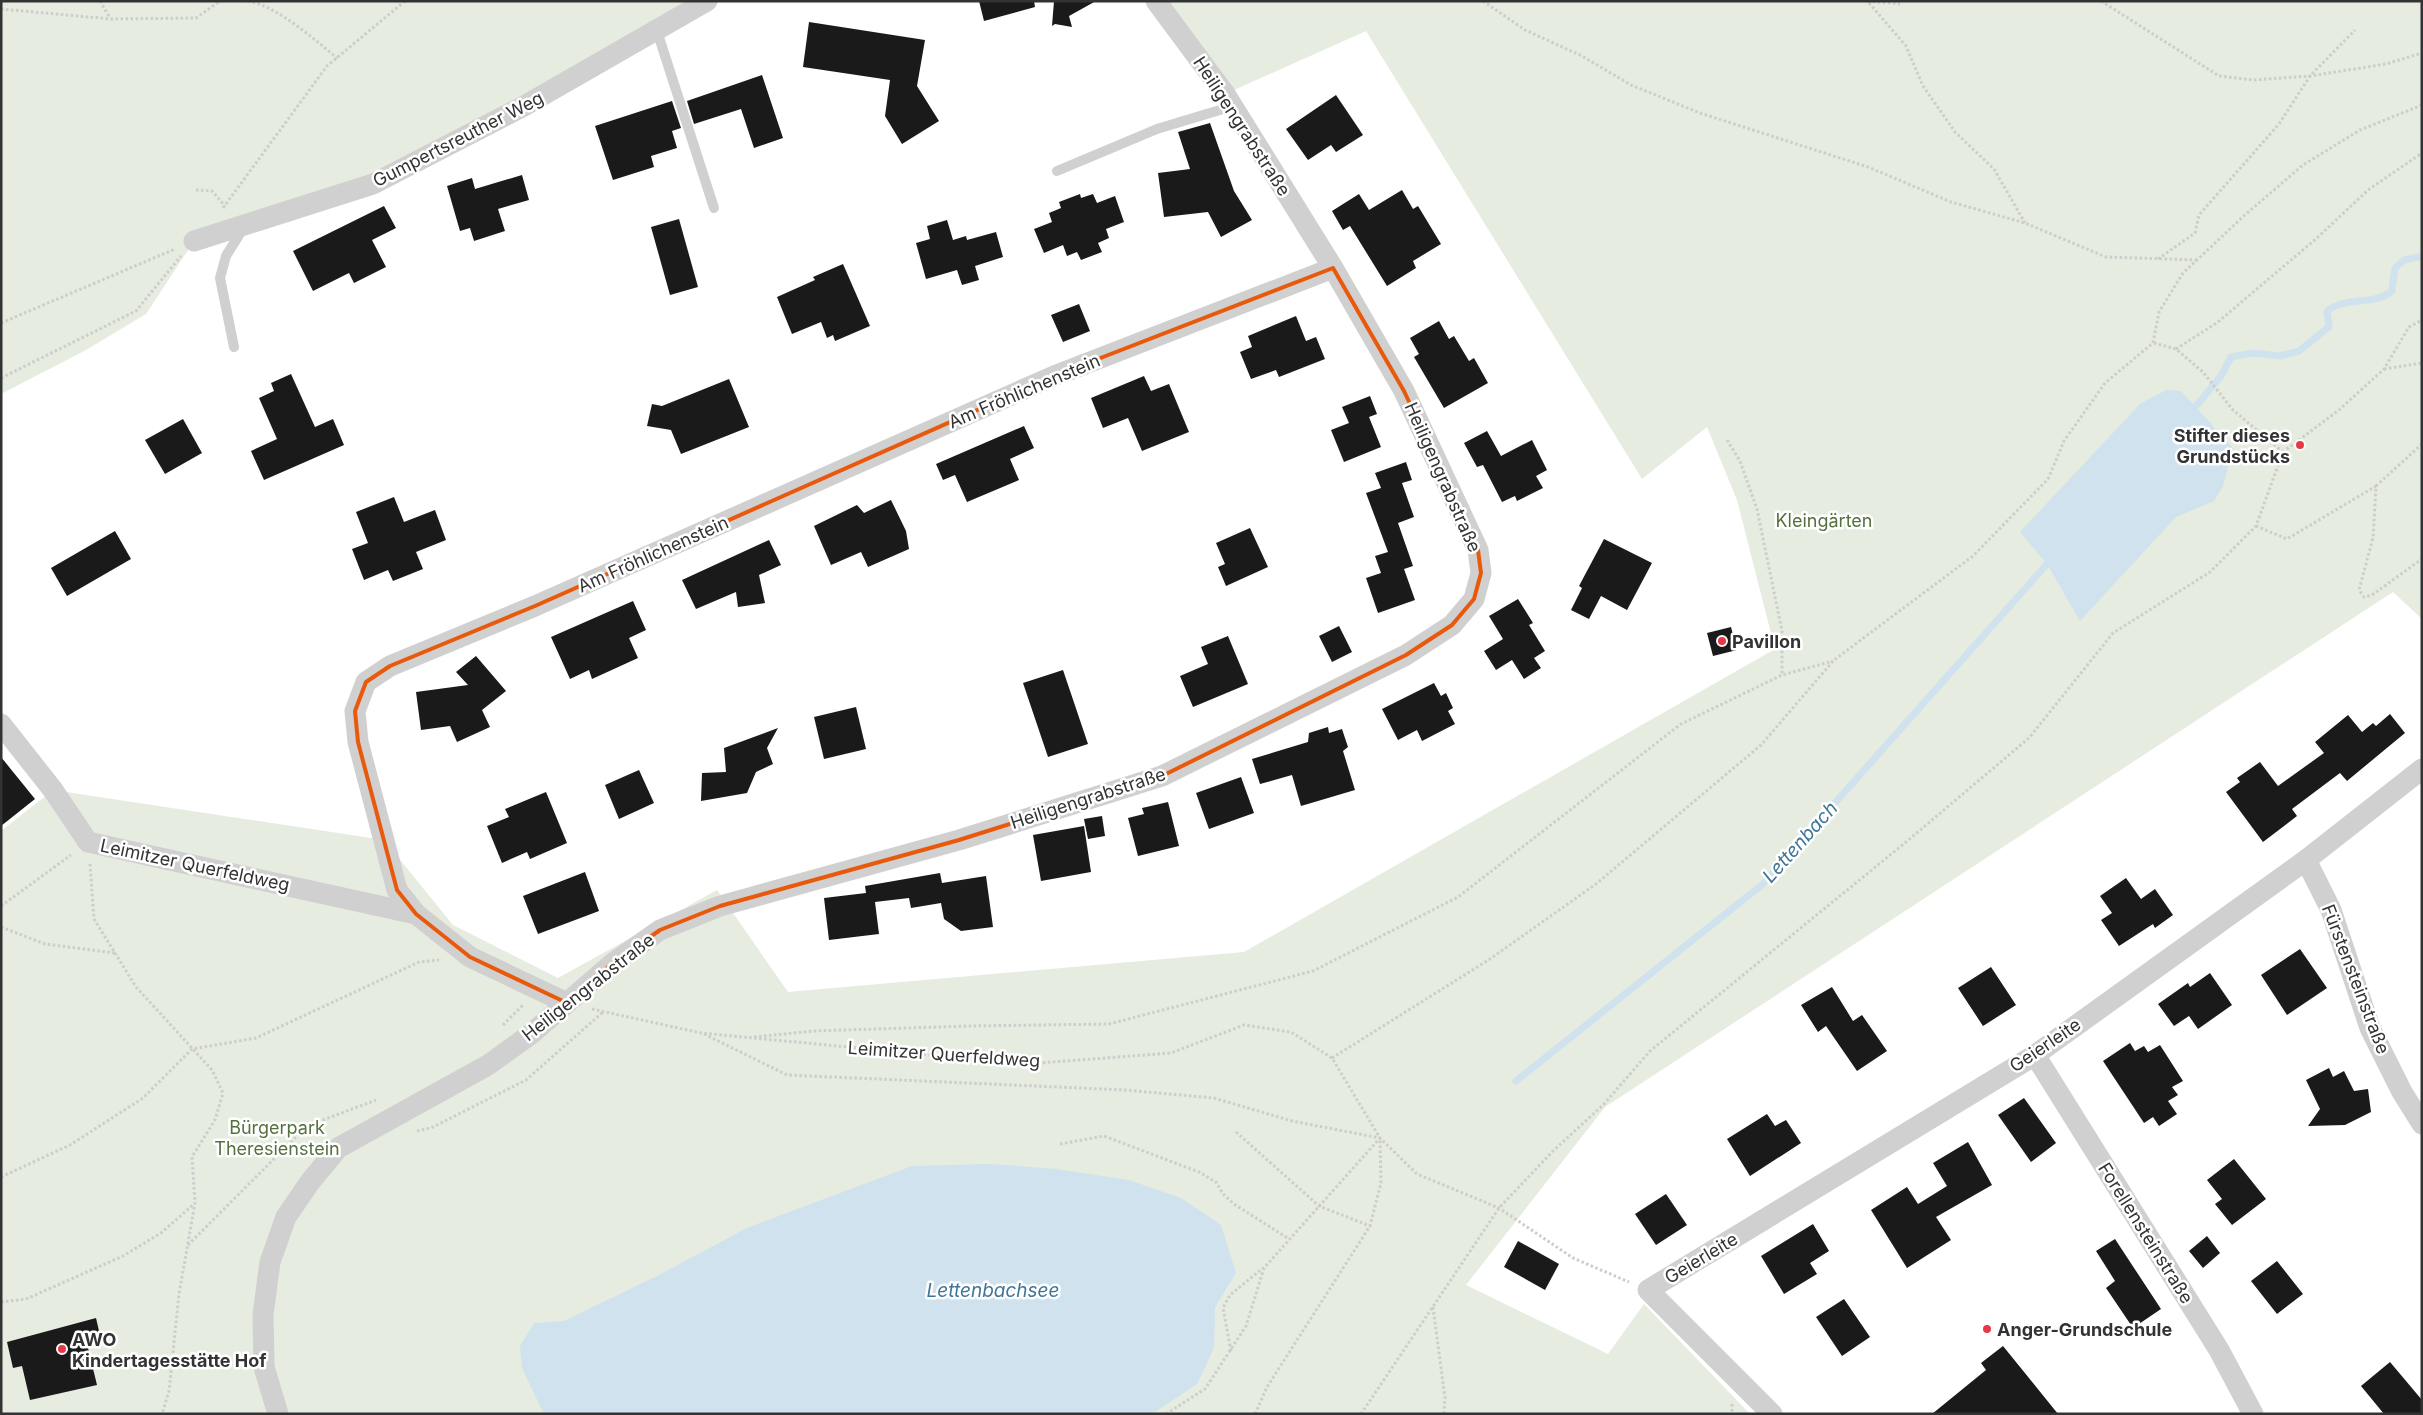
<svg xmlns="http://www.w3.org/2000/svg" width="2423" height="1415" font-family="Inter,sans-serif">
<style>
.green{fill:#e6ecdf}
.water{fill:#cfe2ee}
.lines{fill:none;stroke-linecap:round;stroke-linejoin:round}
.stream{stroke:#cfe2ee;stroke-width:7}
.building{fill:#1a1a1a}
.path{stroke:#cdcdcd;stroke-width:3;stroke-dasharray:2.5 2.5;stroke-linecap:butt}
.service{stroke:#d0d0d0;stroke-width:10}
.minor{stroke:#d0d0d0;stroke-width:21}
.marked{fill:none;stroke:#e8590c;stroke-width:4;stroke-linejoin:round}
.poi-dot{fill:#e63946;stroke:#fff;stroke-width:2}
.labels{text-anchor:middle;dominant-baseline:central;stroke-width:5;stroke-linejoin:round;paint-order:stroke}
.street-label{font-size:18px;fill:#333;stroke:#fff}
.poi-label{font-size:18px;font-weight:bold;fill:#333;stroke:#fff;text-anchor:start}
.park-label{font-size:18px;fill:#56703f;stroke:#fff}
.water-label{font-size:19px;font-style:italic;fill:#3f7597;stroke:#fff}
</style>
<rect width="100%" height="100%" fill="#fff"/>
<g class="green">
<path d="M1,1h706l-334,183 -179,57 -48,73 -60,36 -85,44z"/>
<path d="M1156,1h1266v618l-29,-27 -788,515 -139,178 142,69 36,-50 106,110h-1749v-583l52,-41 331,50 69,85 105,53 159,-88 71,102 456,-40 531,-303 -38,-149 -30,-73 -65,52 -276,-448 -141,63z"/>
</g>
<g class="water">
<path d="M2166,390l15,1 52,57 -10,38 -9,15 -38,16 -96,104 -33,-57 -27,-32 120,-128z"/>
<path d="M990,1164l66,5 73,11 52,18 40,27 15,48 -21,34 -1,41 -17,36 -45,30h-608l-22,-46 -2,-22 14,-23 30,-2 93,-45 90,-48 165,-62z"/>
</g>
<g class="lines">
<g class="stream">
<path d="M2196,406l25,-30 10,-19 22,-4 27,3 19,-5 30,-24 -2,-16c19,-15 47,-5 65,-20l3,-23 9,-8 18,-4"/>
<path d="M1516,1081l247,-197 284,-320"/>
</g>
</g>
<g class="building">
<path d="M979,1h55l1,6 -51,14z"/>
<path d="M1054,1h42l-27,15 3,11 -17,-3 -3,2z"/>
<path d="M809,22l116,18 -8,46 22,35 -37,23 -17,-28 5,-36 -87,-13z"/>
<path d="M762,75l21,63 -29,10 -13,-39 -47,15 -7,-23z"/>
<path d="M1336,95l27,40 -27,17 -5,-7 -23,15 -22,-31z"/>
<path d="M672,101l9,27 -9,3 5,17 -26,8 3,11 -41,13 -18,-54z"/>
<path d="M1210,123l24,68 18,29 -31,17 -13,-25 -44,5 -6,-44 32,-4 -12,-37z"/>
<path d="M522,175l7,25 -31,9 7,22 -31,10 -4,-13 -10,3 -13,-45 25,-8 3,11z"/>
<path d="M1402,190l11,19 5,-3 23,38 -28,17 3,7 -29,18 -37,-60 -7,4 -11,-19 27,-17 10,16z"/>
<path d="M1080,194l1,4 12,-4 4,9 18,-7 9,26 -18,7 3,9 -11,5 4,9 -21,8 -4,-8 -10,4 -4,-11 -19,8 -10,-24 18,-7 -3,-9 12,-5 -2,-6z"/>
<path d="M384,206l12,22 -24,12 14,27 -32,16 -5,-10 -36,18 -20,-40z"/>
<path d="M679,219l19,68 -28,8 -19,-68z"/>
<path d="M947,220l6,20 13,-4 1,4 29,-8 7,25 -28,9 4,14 -17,5 -5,-15 -31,9 -10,-36 14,-4 -3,-13z"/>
<path d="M843,264l27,62 -35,15 -2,-6 -6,3 -6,-16 -29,12 -15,-37 38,-17 -2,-3z"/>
<path d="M1079,304l11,27 -27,11 -12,-27z"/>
<path d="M1296,316l10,25 10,-4 9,22 -46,18 -3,-7 -25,9 -11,-27 12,-5 -4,-11z"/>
<path d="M1439,321l10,18 5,-3 15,25 5,-3 14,25 -44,25 -30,-51 5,-3 -9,-16z"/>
<path d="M291,374l24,53 18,-8 11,26 -80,35 -13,-29 26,-12 -18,-41 15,-7 -3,-8z"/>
<path d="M1144,376l7,15 18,-7 20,48 -47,19 -14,-33 -25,10 -12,-30z"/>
<path d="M729,379l20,48 -68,27 -10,-24 -24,-4 5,-22 10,2z"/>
<path d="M1370,396l7,18 -8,3 12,30 -37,15 -13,-32 18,-7 -7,-16z"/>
<path d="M183,419l19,34 -37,21 -20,-34z"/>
<path d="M1024,426l10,22 -24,11 9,21 -52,22 -12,-27 -12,5 -7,-16z"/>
<path d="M1487,431l14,25 31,-16 15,30 -11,6 7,12 -26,13 -2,-5 -13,6 -19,-37 -6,2 -13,-24z"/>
<path d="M1406,462l6,18 -10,3 12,34 -16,6 15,43 -9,3 11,31 -37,13 -12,-35 15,-5 -6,-17 13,-4 -22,-59 15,-5 -6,-15z"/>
<path d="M394,497l10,25 31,-12 11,30 -30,12 7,17 -30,12 -5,-11 -24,10 -12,-31 16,-6 -12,-31z"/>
<path d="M891,500l15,31 3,18 -41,18 -7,-15 -30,13 -17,-39 43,-21 7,8z"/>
<path d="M1250,528l18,39 -42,19 -8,-19 7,-3 -9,-21z"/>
<path d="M115,531l16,28 -64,37 -16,-28z"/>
<path d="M1604,539l48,24 -25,47 -26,-14 -12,23 -18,-9 11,-22 -3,-2z"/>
<path d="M769,540l12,25 -22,10 6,28 -27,4 -2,-15 -40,17 -14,-29z"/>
<path d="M1518,599l15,24 -4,2 16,26 -11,7 7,10 -17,11 -12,-19 -16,10 -12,-19 19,-12 -14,-23z"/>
<path d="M633,601l13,29 -17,8 9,20 -46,21 -3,-9 -19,9 -19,-42z"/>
<path d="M1339,626l13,26 -20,10 -13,-26z"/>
<path d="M1731,627l6,23 -24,6 -6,-23z"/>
<path d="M1228,636l20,48 -55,23 -13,-31 28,-12 -7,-17z"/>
<path d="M476,656l30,35 -24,19 8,17 -33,15 -7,-16 -29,4 -5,-38 52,-7 -12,-13z"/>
<path d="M1063,670l25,74 -40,13 -25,-74z"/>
<path d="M1434,683l7,13 5,-3 7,15 -5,3 7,13 -33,17 -5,-11 -19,10 -16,-31z"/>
<path d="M856,707l10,42 -42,10 -10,-42z"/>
<path d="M2390,714l15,19 -58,48 -7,-8 -48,36 5,7 -34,26 -37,-50 14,-10 -3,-4 23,-16 18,24 46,-33 -9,-11 33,-27 14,17 11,-9 3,3z"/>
<path d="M1328,727l1,6 13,-4 6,18 -5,4 12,39 -54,16 -9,-31 -32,9 -8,-25 56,-17 1,-9z"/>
<path d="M778,728l-11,20 6,16 -17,8 -9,21 -46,8 1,-28 24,-1 -2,-24z"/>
<path d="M1,757l34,42 -34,27z"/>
<path d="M639,770l15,33 -35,16 -14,-34z"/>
<path d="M1241,777l13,36 -45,16 -13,-36z"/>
<path d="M546,792l21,51 -37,16 -3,-7 -25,11 -15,-37 22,-9 -4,-8z"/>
<path d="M1168,802l11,44 -41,10 -10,-38 16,-4 -2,-6z"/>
<path d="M1102,816l3,20 -17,3 -4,-20z"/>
<path d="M1084,826l7,46 -50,9 -8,-46z"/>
<path d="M585,872l14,39 -61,23 -15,-38z"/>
<path d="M940,873l2,10 44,-7 7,51 -32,4 -17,-12 -3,-16 -30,5 -2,-10 -34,4 4,32 -50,6 -5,-42 42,-5 -1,-7z"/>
<path d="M2126,878l15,21 14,-10 18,26 -18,13 -2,-4 -34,22 -18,-26 11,-7 -12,-17z"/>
<path d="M2300,949l27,39 -40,27 -26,-40z"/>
<path d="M1991,967l25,38 -33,21 -25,-38z"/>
<path d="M2210,973l22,32 -34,24 -9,-13 -15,10 -16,-22 30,-21 2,4z"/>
<path d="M1832,987l21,34 9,-6 25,36 -30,20 -31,-45 -8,6 -17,-27z"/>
<path d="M2130,1043l5,8 9,-5 4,6 12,-7 23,36 -11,6 6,8 -10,6 9,13 -18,12 -6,-9 -9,6 -41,-62z"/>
<path d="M2329,1068l4,9 11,-6 10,20 14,-2 3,23 -26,13 -37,1 12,-17 -14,-29z"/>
<path d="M2024,1098l32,45 -25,19 -33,-47z"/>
<path d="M1767,1114l8,12 11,-6 15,23 -51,33 -23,-37z"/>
<path d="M1968,1142l24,43 -56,32 15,23 -44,28 -36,-58 36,-23 11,17 29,-18 -14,-23z"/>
<path d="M2234,1159l32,40 -34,26 -17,-21 7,-5 -15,-19z"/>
<path d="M1666,1194l21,31 -31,20 -21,-31z"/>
<path d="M1813,1224l16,27 -19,12 7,11 -33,20 -23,-38z"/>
<path d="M2207,1236l13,17 -17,15 -14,-17z"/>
<path d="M2115,1239l46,70 -28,19 -27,-40 9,-7 -19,-30z"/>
<path d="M1518,1241l41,23 -14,26 -41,-23z"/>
<path d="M2277,1261l26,33 -26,20 -26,-33z"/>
<path d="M1844,1299l26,38 -28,19 -26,-39z"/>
<path d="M96,1318l6,26 -14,4 9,37 -67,15 -8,-34 -9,2 -6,-26z"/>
<path d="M2003,1346l55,68h-126l54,-44 -5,-7z"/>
<path d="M2390,1362l32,38v14h-38l-23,-28z"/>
</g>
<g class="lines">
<g class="path">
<path d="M100,1l10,17"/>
<path d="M248,1c29,5 66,38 89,57"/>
<path d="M1483,1l42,29 57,26 49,29 69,28 168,54 83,35 74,21 81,34 91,3"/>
<path d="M1868,1l32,3"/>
<path d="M2101,1l118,75 34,4 57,-4 76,-12 36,-11"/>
<path d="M1,3l1,5"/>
<path d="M1869,3l37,43 17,40 32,46 39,37 31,54"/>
<path d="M1,9l110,10 85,-1 24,-17"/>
<path d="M196,190l16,1 13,15"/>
<path d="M223,208l104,-142 78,-65"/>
<path d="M2158,259l37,-26 4,-18 80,-91 31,-48 45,-46"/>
<path d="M1,323l174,-74"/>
<path d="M2154,343l22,6 27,23 30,38 50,42"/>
<path d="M2176,349l42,-27 99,-84 51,-48 54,-37"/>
<path d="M2384,369l38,-6"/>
<path d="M1,378l135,-67 45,-55"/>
<path d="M1727,440l13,21 17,48 25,122v44"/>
<path d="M2376,486l46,-42"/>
<path d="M2256,526l31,13 89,-53 -3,52 -14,52 5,7 8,-2 50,-36"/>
<path d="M90,864l4,55 42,68 76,83 11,23 -8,27 -23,37 3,46 -16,91 -10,97 -7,23"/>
<path d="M1,906l70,-51"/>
<path d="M1,927l44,17 70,9"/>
<path d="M592,1009l109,24 325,31 145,-11 73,-28 47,7 41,26 48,80 37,36 82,34 74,50 56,24"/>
<path d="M503,1025l20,-20"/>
<path d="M704,1034l83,41 338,15 89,8 78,23 88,17"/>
<path d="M754,1037l59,-6 156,-5 140,-2 204,-53 145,-74 223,-173 101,-49 51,-14"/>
<path d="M1332,1058l158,-99 106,-75 165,-139 73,-85 139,-104 75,-77 16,-38 41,-58 48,-40 6,-31 24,-39 63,-59 57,-49 57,-35 62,-25"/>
<path d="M417,1131l14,-3 95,-48 77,-68"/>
<path d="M1236,1132l83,74 51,20"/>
<path d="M1060,1144l44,-8 95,36 17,10 7,12 11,10 55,35"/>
<path d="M1,1177l69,-32 73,-47 49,-49 64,-11 163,-76 20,-2"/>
<path d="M188,1245l119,-119 69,-26"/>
<path d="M1,1302l25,-3 97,-43 38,-23 33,-29"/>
<path d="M1433,1307l12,91 -1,16"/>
<path d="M1231,1351l-8,-43 7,-13 33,-27"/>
<path d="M1732,1404v10"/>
<path d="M1166,1414l39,-25 41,-63 18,-58 116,-130"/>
<path d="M1255,1414l12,-27 103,-161 11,-43 -1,-45"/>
<path d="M1361,1414l138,-206 54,-57 51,-47 46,-53 256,-209 123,-104 84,-105 97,-61 46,-46 27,-74 56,-42 45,-41 25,-42 13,-7"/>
</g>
<g class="service">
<path d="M657,31l57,177"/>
<path d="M1057,171l100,-42 76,-23"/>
<path d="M234,347l-14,-69 6,-22 18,-29"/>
</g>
<g class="minor">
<path d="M194,241l179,-57 151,-78 183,-105"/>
<path d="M1,724l52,66 35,52 328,72"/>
<path d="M2306,860l25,50 39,118 32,64 20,32"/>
<path d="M567,1003l-97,-46 -54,-43 -19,-24 -39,-148 -3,-31 11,-29 24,-16 145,-60 519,-230 279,-108"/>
<path d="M2035,1055l184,295 34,64"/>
<path d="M278,1414l-14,-47 -1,-52 7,-53 16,-45 24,-35 28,-34 150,-83 43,-31 82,-71 47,-33 60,-24 239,-66 203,-64 244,-121 46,-30 22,-26 7,-26 -3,-23 -74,-159 -71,-123 -108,-174 -69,-93"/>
<path d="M1772,1414l-124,-124 387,-235 271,-195 116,-91"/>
</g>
</g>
<path class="marked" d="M1333,268l71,123 74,159 3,23 -7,26 -22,26 -46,30 -244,121 -203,64 -239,66 -60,24 -47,33 -46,40 -97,-46 -54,-43 -19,-24 -39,-148 -3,-31 11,-29 24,-16 145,-60 519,-230z"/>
<g class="poi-dot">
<circle cx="2300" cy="445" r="5"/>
<circle cx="1722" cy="641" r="5"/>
<circle cx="1987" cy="1329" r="5"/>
<circle cx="62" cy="1349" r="5"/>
</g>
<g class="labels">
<g class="street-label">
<text transform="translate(1242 126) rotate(57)">Heiligengrabstraße</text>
<text transform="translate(458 139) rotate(-27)">Gumpertsreuther Weg</text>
<text transform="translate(1024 391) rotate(-23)">Am Fröhlichenstein</text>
<text transform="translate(1443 477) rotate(66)">Heiligengrabstraße</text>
<text transform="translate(653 554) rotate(-24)">Am Fröhlichenstein</text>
<text transform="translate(1088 798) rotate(-18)">Heiligengrabstraße</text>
<text transform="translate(195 865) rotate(12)">Leimitzer Querfeldweg</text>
<text transform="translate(2356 979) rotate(69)">Fürstensteinstraße</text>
<text transform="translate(588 987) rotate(-38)">Heiligengrabstraße</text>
<text transform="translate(2045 1045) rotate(-34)">Geierleite</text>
<text transform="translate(944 1054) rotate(4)">Leimitzer Querfeldweg</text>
<text transform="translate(2146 1233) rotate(58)">Forellensteinstraße</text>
<text transform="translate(1701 1258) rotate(-31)">Geierleite</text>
</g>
<g class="poi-label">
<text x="2290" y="435" text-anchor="end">Stifter dieses<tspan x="2290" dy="21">Grundstücks</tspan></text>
<text x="1732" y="641">Pavillon</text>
<text x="1997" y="1329">Anger-Grundschule</text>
<text x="72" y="1339">AWO<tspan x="72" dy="21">Kindertagesstätte Hof</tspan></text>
</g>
<g class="park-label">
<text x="1824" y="520">Kleingärten</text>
<text x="277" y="1127">Bürgerpark<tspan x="277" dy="21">Theresienstein</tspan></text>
</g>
<g class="water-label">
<text transform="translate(1800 842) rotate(-48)">Lettenbach</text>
<text x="993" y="1290">Lettenbachsee</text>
</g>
</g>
<rect width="2423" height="1415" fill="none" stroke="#333333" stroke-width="5"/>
</svg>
